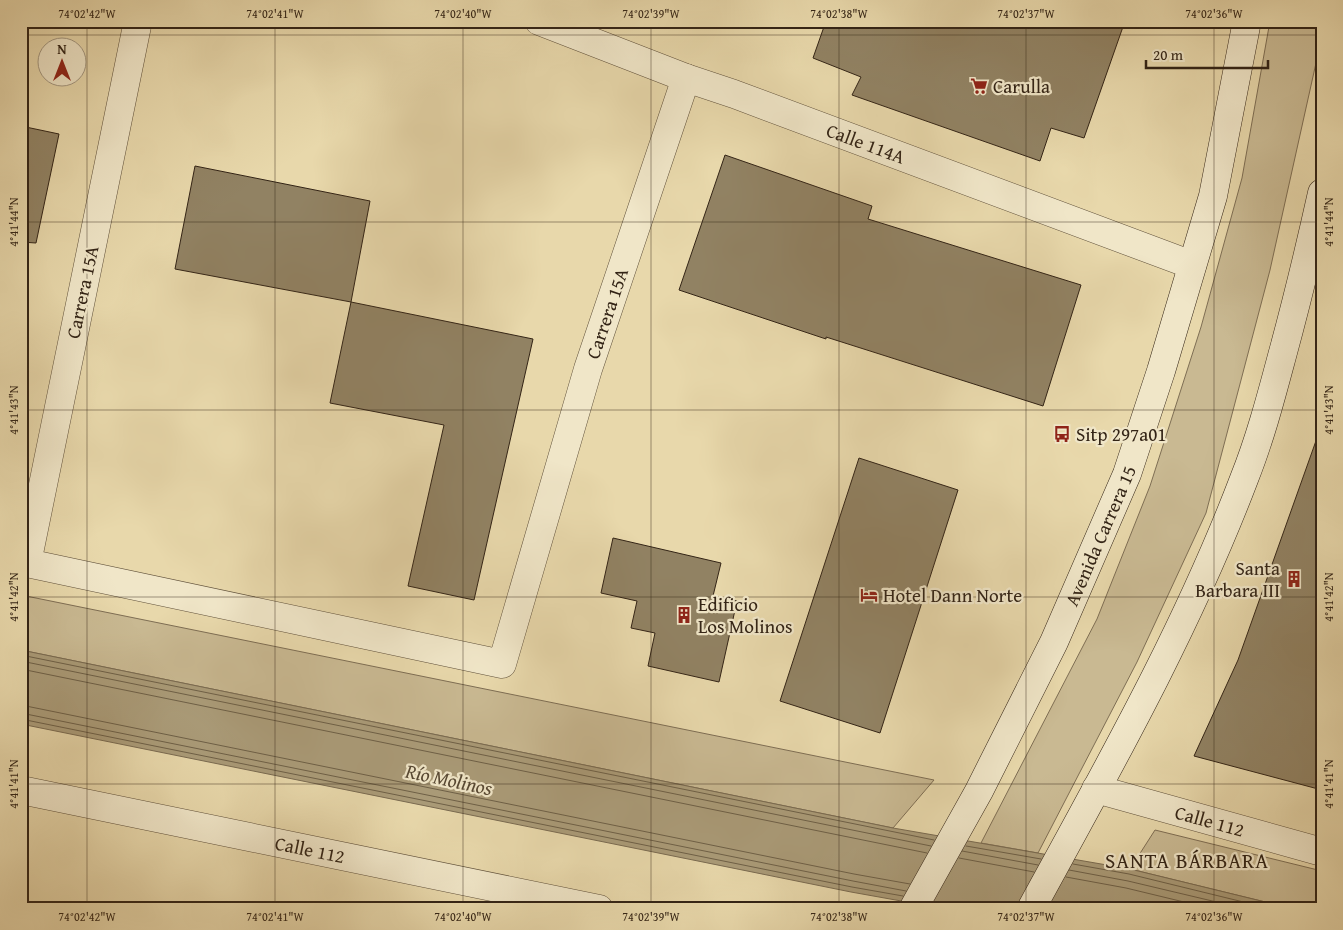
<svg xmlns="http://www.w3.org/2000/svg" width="1343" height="930" font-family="'Gentium Book Plus',serif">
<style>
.green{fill:#c9b992;stroke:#7e6e54}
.water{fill:#aa9b78;stroke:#7a6b51}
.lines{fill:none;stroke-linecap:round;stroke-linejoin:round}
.shore{stroke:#6e6047;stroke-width:1}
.building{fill:#918263;stroke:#332416}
.street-casing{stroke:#60513b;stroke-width:29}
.secondary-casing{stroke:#332416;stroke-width:29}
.street{stroke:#f0e6c8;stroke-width:28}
.secondary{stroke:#f0e6c8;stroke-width:28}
.ticks{fill:none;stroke:#332416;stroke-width:1;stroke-opacity:0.45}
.labels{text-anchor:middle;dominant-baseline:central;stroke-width:4.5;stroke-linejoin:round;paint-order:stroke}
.poi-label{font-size:19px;fill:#332416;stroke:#f0e6c8;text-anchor:start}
.street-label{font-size:19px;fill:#332416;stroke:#f0e6c8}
.water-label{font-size:20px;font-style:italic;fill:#574833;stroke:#f0e6c8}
.quarter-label{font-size:21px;letter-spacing:1px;fill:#332416;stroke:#f0e6c8}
.neatline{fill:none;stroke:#332416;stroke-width:2}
.ticks-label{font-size:12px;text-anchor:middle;fill:#332416}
</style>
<rect width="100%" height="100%" fill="#e8d8ab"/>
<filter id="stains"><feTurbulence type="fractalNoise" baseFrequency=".004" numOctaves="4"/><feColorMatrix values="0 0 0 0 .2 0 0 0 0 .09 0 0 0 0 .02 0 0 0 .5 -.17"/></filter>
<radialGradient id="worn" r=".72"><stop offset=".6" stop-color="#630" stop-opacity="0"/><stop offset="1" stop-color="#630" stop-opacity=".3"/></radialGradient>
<g class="green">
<path d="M1270,21h52v15l-52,234 -64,243 -69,149 -99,191 -57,-10 116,-224 53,-133 51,-159 41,-149z"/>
<path d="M21,595l913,185 -41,48 -872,-178z"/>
<path d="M1155,830l167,41v38h-28l-164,-40z"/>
</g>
<path class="water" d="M21,650l872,178 237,41 164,40h-348l-95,-17 -830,-168z"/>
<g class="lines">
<g class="shore">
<path d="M21,655l913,185"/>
<path d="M21,661l910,185"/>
<path d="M21,669l906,184"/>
<path d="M21,705l833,169 56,10"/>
<path d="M21,713l832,168 53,10"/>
<path d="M21,719l831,168 51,9"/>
<path d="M966,846l75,13"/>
<path d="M962,851l76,14"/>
<path d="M959,858l75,14"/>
<path d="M1073,864l56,10 143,35"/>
<path d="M1069,870l59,11 118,28"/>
<path d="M1066,877l60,11 87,21"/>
</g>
</g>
<g class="building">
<path d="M826,21h299l-41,117 -33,-10 -11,33 -188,-66 9,-18 -48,-19z"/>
<path d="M21,126l38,8 -23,109 -15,-1z"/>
<path d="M725,155l147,51 -4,13 213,66 -38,121 -217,-69v2l-147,-49z"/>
<path d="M195,166l175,35 -19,101 -176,-33z"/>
<path d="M351,302l182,37 -59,261 -66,-14 36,-161 -114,-22z"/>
<path d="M1317,438l5,1v351l-128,-34 44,-96z"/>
<path d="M859,458l99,32 -78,243 -100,-32z"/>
<path d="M613,538l108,25 -8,33 24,5 -18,81 -71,-16 7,-33 -24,-5 6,-27 -36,-8z"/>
</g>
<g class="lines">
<g class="street-casing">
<g id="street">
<path id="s1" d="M138,21l-111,542 475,101 86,-295 98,-291"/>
<path id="s2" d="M539,21l147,57 48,16 458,171"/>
<path id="s3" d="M1096,789l226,63"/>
<path id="s4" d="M21,790l578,119"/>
</g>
</g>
<g class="secondary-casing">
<g id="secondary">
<path id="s5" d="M913,909l66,-118 75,-149 73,-168 34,-103 52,-175 34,-175"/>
<path d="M1031,909c77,-141 156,-280 213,-430 16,-40 27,-82 38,-123 15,-55 28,-109 40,-163"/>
</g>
</g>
<use href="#street" class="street"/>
<use href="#secondary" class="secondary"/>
</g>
<path class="ticks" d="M87,21v888M275,21v888M463,21v888M651,21v888M839,21v888M1026,21v888M1214,21v888M21,35h1301M21,222h1301M21,410h1301M21,597h1301M21,784h1301"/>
<defs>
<g id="supermarket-bare" transform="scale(1.35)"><path d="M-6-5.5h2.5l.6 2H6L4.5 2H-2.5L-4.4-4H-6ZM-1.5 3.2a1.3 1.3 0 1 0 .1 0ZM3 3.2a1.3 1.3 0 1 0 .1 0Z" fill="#8f2418" stroke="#f0e6c8" stroke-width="2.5" paint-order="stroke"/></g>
<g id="bus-bare" transform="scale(1.35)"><path d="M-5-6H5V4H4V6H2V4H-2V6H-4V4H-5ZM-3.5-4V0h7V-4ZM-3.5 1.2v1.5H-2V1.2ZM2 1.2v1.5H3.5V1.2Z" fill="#8f2418" stroke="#f0e6c8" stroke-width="2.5" paint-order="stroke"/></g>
<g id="building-bare" transform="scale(1.35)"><path d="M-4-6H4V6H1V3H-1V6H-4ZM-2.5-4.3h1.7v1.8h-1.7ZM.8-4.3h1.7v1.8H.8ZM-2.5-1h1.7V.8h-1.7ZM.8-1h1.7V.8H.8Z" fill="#8f2418" stroke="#f0e6c8" stroke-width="2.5" paint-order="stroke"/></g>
<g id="hotel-bare" transform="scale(1.35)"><path d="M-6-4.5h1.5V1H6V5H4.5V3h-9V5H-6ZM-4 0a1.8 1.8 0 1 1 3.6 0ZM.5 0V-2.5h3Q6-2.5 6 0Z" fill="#8f2418" stroke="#f0e6c8" stroke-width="2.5" paint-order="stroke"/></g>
</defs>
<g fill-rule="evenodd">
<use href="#supermarket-bare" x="979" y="86"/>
<use href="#bus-bare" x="1062" y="434"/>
<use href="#building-bare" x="1294" y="579"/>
<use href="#hotel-bare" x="869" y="595"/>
<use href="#building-bare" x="684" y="615"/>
</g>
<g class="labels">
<g class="poi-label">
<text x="993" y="86">Carulla</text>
<text x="1076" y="434">Sitp 297a01</text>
<text x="1280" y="568" text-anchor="end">Santa<tspan x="1280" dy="22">Barbara III</tspan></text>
<text x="883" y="595">Hotel Dann Norte</text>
<text x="698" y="604">Edificio<tspan x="698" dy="22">Los Molinos</tspan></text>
</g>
<g class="street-label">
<text stroke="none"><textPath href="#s2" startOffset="349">Calle 114A</textPath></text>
<text transform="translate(82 292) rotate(-78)">Carrera 15A</text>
<text stroke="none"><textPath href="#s1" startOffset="1405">Carrera 15A</textPath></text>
<text stroke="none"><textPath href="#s5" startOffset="418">Avenida Carrera 15</textPath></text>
<text stroke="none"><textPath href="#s3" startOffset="118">Calle 112</textPath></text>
<text stroke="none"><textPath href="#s4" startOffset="295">Calle 112</textPath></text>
</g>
<g class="water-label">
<text transform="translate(449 779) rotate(12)">Río Molinos</text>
</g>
<g class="quarter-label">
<text x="1187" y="860">SANTA BÁRBARA</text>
</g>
</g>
<rect width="1343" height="930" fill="none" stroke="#e8d8ab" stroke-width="55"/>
<g transform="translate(62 62)"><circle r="24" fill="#f0e6c8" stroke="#a49881"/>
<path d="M0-4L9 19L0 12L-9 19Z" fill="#8f2418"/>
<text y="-8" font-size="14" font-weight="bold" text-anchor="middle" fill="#332416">N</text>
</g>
<path d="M1146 60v8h122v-8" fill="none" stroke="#332416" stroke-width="2.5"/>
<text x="1153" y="60" font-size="15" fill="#332416" stroke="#f0e6c8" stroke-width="4" paint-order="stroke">20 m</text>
<rect x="28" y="28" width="1288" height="874" class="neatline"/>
<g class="ticks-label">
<text x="87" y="18">74°02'42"W</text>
<text x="275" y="18">74°02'41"W</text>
<text x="463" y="18">74°02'40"W</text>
<text x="651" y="18">74°02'39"W</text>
<text x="839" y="18">74°02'38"W</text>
<text x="1026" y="18">74°02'37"W</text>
<text x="1214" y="18">74°02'36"W</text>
<text transform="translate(14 222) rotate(-90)" y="4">4°41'44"N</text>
<text transform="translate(1329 222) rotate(-90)" y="4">4°41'44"N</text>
<text transform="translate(14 410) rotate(-90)" y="4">4°41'43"N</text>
<text transform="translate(1329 410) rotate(-90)" y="4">4°41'43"N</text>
<text transform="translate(14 597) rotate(-90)" y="4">4°41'42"N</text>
<text transform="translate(1329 597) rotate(-90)" y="4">4°41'42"N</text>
<text transform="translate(14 784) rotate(-90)" y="4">4°41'41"N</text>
<text transform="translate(1329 784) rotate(-90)" y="4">4°41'41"N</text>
<text x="87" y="921">74°02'42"W</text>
<text x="275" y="921">74°02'41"W</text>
<text x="463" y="921">74°02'40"W</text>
<text x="651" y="921">74°02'39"W</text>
<text x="839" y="921">74°02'38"W</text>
<text x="1026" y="921">74°02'37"W</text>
<text x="1214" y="921">74°02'36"W</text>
</g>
<rect width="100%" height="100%" filter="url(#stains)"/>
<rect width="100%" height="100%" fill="url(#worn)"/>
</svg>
